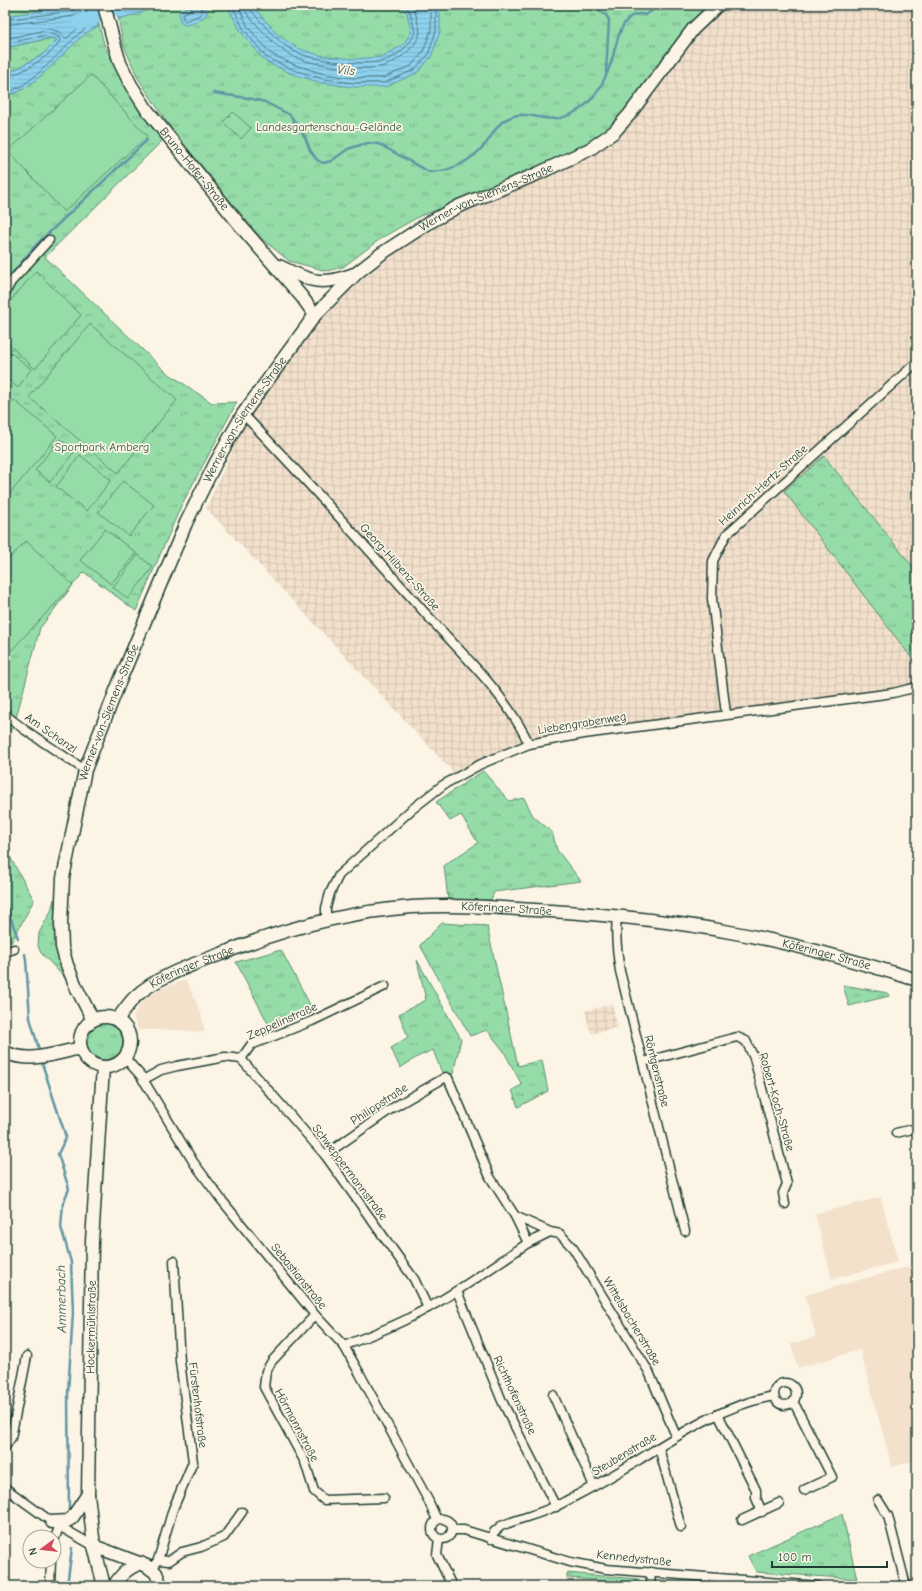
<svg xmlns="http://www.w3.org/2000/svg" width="922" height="1591" font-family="'Comic Neue',sans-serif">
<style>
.built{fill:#f3e1cc}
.industrial{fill:url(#industrial-grid)}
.grass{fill:url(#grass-tufts);stroke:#5a8c6e}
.forest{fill:url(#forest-crowns);stroke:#5a8c6e}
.pitch{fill:#96dca9;stroke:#5a8c6e}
.water{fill:url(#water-rules);stroke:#6296a4}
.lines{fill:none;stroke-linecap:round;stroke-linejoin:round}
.shore{stroke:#4b787f;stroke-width:1}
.stream{stroke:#6296a4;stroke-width:2.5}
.river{stroke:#8ed1ef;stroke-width:14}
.street-casing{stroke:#1f3d34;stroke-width:11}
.secondary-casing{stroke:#1f3d34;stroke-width:15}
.street{stroke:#fcf5e5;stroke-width:8}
.secondary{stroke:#fcf5e5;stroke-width:12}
.labels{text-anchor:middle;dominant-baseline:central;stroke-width:3.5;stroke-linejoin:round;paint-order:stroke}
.park-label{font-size:12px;fill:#375d4b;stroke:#fcf5e5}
.street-label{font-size:12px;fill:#1f3d34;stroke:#fcf5e5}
.water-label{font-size:13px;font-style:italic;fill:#355b59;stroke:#fcf5e5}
</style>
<defs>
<pattern id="industrial-grid" width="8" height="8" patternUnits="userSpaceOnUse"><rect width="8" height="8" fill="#f3e1cc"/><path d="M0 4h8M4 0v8" fill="none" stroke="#d0c2b0"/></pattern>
<pattern id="grass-tufts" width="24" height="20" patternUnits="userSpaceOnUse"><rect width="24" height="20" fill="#96dca9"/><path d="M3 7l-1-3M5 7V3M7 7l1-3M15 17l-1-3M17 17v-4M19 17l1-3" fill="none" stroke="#7ab48a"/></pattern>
<pattern id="forest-crowns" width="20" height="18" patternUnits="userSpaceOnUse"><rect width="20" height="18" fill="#96dca9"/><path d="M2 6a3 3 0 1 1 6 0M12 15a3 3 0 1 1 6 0" fill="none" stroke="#7ab48a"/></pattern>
<pattern id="water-rules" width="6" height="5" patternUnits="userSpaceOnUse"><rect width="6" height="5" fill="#8ed1ef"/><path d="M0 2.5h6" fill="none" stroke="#7ab4ce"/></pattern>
</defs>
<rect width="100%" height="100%" fill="#fcf5e5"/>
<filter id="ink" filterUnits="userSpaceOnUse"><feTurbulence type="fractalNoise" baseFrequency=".025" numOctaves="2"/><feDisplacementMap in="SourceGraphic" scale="8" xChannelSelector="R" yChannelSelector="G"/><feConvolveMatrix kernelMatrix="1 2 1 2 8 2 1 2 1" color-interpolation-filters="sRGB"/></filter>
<g filter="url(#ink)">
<g class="built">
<path d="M186,980l15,33 4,19 -27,-2h-40l-5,-14 5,-9 9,-10 15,-9z"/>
<path d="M881,1197l17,65 -66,17 -17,-65z"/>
<path d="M914,1265l3,11v184l-25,7 -32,-117 -62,18 -7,-24 25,-8 -11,-41z"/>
</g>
<g class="industrial">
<path d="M728,5h189v693l-29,-8 -359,49 -74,35 -249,-266 42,-92 73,-98 31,-30 74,-60 111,-47 50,-23 30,-20 77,-108z"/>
<path d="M612,1004l6,23 -27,7 -6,-23z"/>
</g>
<g class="grass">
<path d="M5,5h89l10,39 21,44 40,50 -120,119 120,114 47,32 25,-1 -56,104 -45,105 -52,-39 -11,13 -33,43 -27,101 -8,5z"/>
<path d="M116,5h593l-83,110 -26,21 -28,18 -116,49 -36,13 -37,21 -40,30 -16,4 -38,-10 -28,-23 -89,-108 -34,-52 -15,-34z"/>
<path d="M824,456l93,116v93l-133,-174z"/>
<path d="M483,771l26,30 15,-3 9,18 19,16 5,18 24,31 -87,11 -3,8h-43l-4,-35 34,-22 -17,-28 -11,6 -14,-19z"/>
<path d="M5,848l29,52 -23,43 -6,-15z"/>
<path d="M54,899l2,33 12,49 -27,-28 -3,-7 1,-13 12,-22z"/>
<path d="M442,923l45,3 31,140 24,-6 6,31 -30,16 -6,-17 10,-5 -19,-35 -16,-20 -17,6 -50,-91z"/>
<path d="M281,950l33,62 -43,17 -35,-67z"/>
<path d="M417,960l44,79 -8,35 -11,-1 -9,-23 -14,6 -19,12 -9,-20 17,-11 -9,-23 27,-14z"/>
<path d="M843,985l45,8 1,3 -40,10z"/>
<circle cx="104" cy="1042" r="19"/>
<path d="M842,1514l15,65 -101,-7 -8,-16z"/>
<path d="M567,1573l70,6 6,2 2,5h-8v-3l-70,-5z"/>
</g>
<path class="forest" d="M51,38l6,2 -15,15 -32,17h-5v-24z"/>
<g class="pitch">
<path d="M91,75l56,61 -83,76 -56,-61z"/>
<path d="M233,112l18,16 -10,11 -18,-17z"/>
<path d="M36,271l45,44 -46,54 -30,-28v-29l6,-12z"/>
<path d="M90,324l87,76 -59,73 -89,-76z"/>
<path d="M5,348l26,21 -13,19 -13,-11z"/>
<path d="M14,400l43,36 -52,64v-89z"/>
<path d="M60,439l15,12 -25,31 -15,-12z"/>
<path d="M80,455l31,25 -24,31 -31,-24z"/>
<path d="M123,481l31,24 -25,31 -31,-24z"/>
<path d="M105,529l31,24 -25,31 -31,-24z"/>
<path d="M26,541l47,44 -68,72v-94z"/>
<path d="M138,555l15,12 -25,32 -15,-12z"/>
</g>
<g class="water">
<path d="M116,5h43l-18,8 -23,6z"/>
<path d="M193,5h11l2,2 1,7c-4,5 -16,11 -23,11l-4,-3 -1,-11z"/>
<path d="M227,5h25l26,30 19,13 22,7 35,4 27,-2 22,-12 8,-13 -4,-19 -7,-8h36l4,5v22l-9,25 -14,16 -32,14h-32l-31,-4 -30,-9 -27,-13 -24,-29z"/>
<path d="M95,6l3,20c-5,3 -11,6 -15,10 -18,14 -56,61 -78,59v-23h5l32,-17 15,-15 -7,-2 -45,10v-32l62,-9z"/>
</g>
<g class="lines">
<g class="shore">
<path d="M192,5l-1,4 -8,5v5l2,2 15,-6 2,-3 -1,-7"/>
<path d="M232,5l12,25 23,28 27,12 29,9 30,4h31l30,-13 14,-15 8,-24v-19l-3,-7"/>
<path d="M238,5l10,22 23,27 24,11 29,9 29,4h30l28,-12 12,-14 8,-22v-16l-3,-9"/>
<path d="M244,5c0,8 8,14 13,20 11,12 22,25 37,32 18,8 70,15 90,9 14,-5 33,-19 36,-34l-5,-21 -3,-6"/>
<path d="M249,5l1,4c14,16 26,32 44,42 17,10 69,15 88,10 14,-3 29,-16 33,-29l-5,-20 -5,-7"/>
<path d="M5,20l67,-9 4,-2v-4"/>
<path d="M5,25l69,-9 6,-4 2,-7"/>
<path d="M5,39l45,-10 10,3 5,6h2l10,-9 11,-8 -2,-16"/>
<path d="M5,44l45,-10 8,2 2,4c-4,13 -42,37 -55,36"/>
<path d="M5,92c22,0 58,-45 75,-59 4,-4 9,-6 13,-9l-2,-19"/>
</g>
<g class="stream">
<path d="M590,5l16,10 3,5 -3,52"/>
<path d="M213,93l35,5 17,4 25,13 15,22 5,13 7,10 6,3 8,-2 17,-12 9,-3 11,-3 11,1 50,28c23,0 44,-12 58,-30 6,-8 11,-20 22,-24 12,-6 22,-2 35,0 19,4 39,-8 50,-22 8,-9 13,-22 17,-33 5,-16 10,-56 34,-48l16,-10"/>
<path d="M5,282l31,-37 111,-105"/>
<path d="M5,903l13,35"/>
<path d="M25,954l1,6 4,58 10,35"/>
<path d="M41,1060l25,77 -8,17 11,35 -6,14 -2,24 10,35 2,50 -5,81 1,118"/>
<path d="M67,1586l5,-38"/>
</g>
<path class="river" d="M79,22h5l38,-17"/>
<g class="street-casing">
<g id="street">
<path d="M5,293l6,-11 38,-42"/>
<path d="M243,414c63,65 123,133 183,200 36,40 80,80 103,130"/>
<path d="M5,713l3,4 17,13 60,40"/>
<path d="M726,714l-14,-115 1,-38 13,-26 191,-173"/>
<path d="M617,916c-2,19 0,37 3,55l65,260"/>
<path d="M326,921v-13l4,-15 9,-18 72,-65 32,-25 38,-21 48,-20 55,-10 309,-41 24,-6"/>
<path d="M5,952l9,-3"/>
<path d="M125,1058l16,18 53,87 26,35 95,117 29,31 16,28 68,126 9,20"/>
<path d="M241,1059l84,96 89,124 14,29"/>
<path d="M643,1062l94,-25 9,4 8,17 33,126 -4,9 2,11"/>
<path d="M143,1080l18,-10 16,-4 48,-9 16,2 10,-14 61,-24 73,-35"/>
<path d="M896,1133l21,-5"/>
<path d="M325,1155l69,-48 52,-30 2,1 42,99 25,39"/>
<path d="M550,1232l-22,11 -13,-27 35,16 10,2 13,14 76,124 27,64"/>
<path d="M457,1291l45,110 54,106"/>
<path d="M315,1315l-43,46 -6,10 -2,16 41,75 9,29 10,9 60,-2"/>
<path d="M344,1346c21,-9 44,-17 65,-28 42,-21 80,-49 119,-75"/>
<circle cx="785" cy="1394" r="11"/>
<path d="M553,1395l41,91"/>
<path d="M793,1401l39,76 -28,13"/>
<path d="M718,1414l38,76v8l6,14"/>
<path d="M5,1447l6,-9 16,-82"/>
<path d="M659,1448l22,79"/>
<path d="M5,1488l47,34 42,24"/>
<path d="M878,1500l10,16 17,66 -4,4"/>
<circle cx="442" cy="1529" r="10"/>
<path d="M742,1520l37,-17"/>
<path d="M452,1530h12l106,32 36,7 212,17"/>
<path d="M439,1539l-2,16 15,31"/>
<path d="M491,1539l3,-7 7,-6c21,-9 45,-13 65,-25 25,-13 50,-27 74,-42 42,-26 84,-54 134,-63"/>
<path d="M54,1541l5,-14"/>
<path d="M158,1560l11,1 13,-9 19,-5 23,-10 18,-25"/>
<path d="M152,1570l6,-10 15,-51 20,-47 -13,-101 -6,-100"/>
<path d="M50,1586l1,-25"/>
<path d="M650,1586l1,-14"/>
</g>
</g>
<g class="secondary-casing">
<g id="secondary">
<path id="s1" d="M104,5l10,38 6,20 11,22 16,25 97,120 58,67 13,18"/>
<path d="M279,266c31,15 41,21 75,8"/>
<circle cx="105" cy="1042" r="25"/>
<path id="s2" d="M93,1020l-16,-31 -10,-24 -5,-18 -1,-24 2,-45 22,-108 34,-87 67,-160 29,-59 28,-50 72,-99 43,-43 23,-18 49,-32 29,-16 78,-32 53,-25 24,-17 15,-17 64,-86 25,-24"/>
<path id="s3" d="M117,1020c6,-8 11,-16 18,-23 21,-20 59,-33 86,-43 59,-24 127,-42 191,-47 46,-3 93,1 139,4 60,4 120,10 179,21 63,11 126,29 187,48"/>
<path d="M5,1052c23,12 52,1 76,-4"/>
<path d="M103,1067l-11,174 -4,253 6,52 10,40"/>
<path d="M52,1522l15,-1 5,-3 16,-24"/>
<path d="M94,1546l53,20 9,7 5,13"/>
<path d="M114,1586c7,-12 14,-18 27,-23"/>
</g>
</g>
<use href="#street" class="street"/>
<use href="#secondary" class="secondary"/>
</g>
</g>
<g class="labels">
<g class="park-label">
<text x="329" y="127">Landesgartenschau-Gelände</text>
<text x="102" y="447">Sportpark Amberg</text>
</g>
<g class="street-label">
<text stroke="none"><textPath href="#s1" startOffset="190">Bruno-Hofer-Straße</textPath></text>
<text stroke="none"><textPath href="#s2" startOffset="981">Werner-von-Siemens-Straße</textPath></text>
<text stroke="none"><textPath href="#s2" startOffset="645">Werner-von-Siemens-Straße</textPath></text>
<text transform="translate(763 485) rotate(-42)">Heinrich-Hertz-Straße</text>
<text transform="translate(400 567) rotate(48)">Georg-Hilbenz-Straße</text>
<text stroke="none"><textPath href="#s2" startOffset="321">Werner-von-Siemens-Straße</textPath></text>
<text transform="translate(582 723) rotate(-9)">Liebengrabenweg</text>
<text transform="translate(51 733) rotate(35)">Am Schanzl</text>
<text stroke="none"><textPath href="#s3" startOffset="418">Köferinger Straße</textPath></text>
<text stroke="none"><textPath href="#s3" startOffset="742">Köferinger Straße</textPath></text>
<text stroke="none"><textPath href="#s3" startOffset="94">Köferinger Straße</textPath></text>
<text transform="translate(282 1021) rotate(-24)">Zeppelinstraße</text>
<text transform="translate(657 1071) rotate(76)">Röntgenstraße</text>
<text transform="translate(777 1102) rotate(74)">Robert-Koch-Straße</text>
<text transform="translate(379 1104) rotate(-33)">Philippstraße</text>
<text transform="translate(350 1172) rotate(53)">Schweppermannstraße</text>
<text transform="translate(299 1276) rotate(51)">Sebastianstraße</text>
<text transform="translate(632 1321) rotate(59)">Wittelsbacherstraße</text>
<text transform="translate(91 1327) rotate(-89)">Hockermühlstraße</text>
<text transform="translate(515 1395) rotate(65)">Richthofenstraße</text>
<text transform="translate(198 1405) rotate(83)">Fürstenhofstraße</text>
<text transform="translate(297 1425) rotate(62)">Hörmannstraße</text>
<text transform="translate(624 1454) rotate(-31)">Steubenstraße</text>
<text transform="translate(634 1558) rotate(6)">Kennedystraße</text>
</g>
<g class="water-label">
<text transform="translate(346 70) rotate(6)">Vils</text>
<text transform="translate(61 1299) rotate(-91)">Ammerbach</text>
</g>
</g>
<rect width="922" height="1591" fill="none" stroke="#fcf5e5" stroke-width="20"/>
<rect x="10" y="10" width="902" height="1571" fill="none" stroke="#1f3d34" stroke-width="1.5" filter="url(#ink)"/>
<g transform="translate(42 1549) rotate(255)"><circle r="19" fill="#fcf5e5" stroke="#a4ab9e"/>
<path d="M0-3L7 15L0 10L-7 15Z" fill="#d1495b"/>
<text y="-6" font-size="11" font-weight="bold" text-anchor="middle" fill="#1f3d34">N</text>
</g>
<path d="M772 1561v6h115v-6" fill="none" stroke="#1f3d34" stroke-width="2"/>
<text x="778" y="1561" font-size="12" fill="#1f3d34" stroke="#fcf5e5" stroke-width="3" paint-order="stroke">100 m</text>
</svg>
